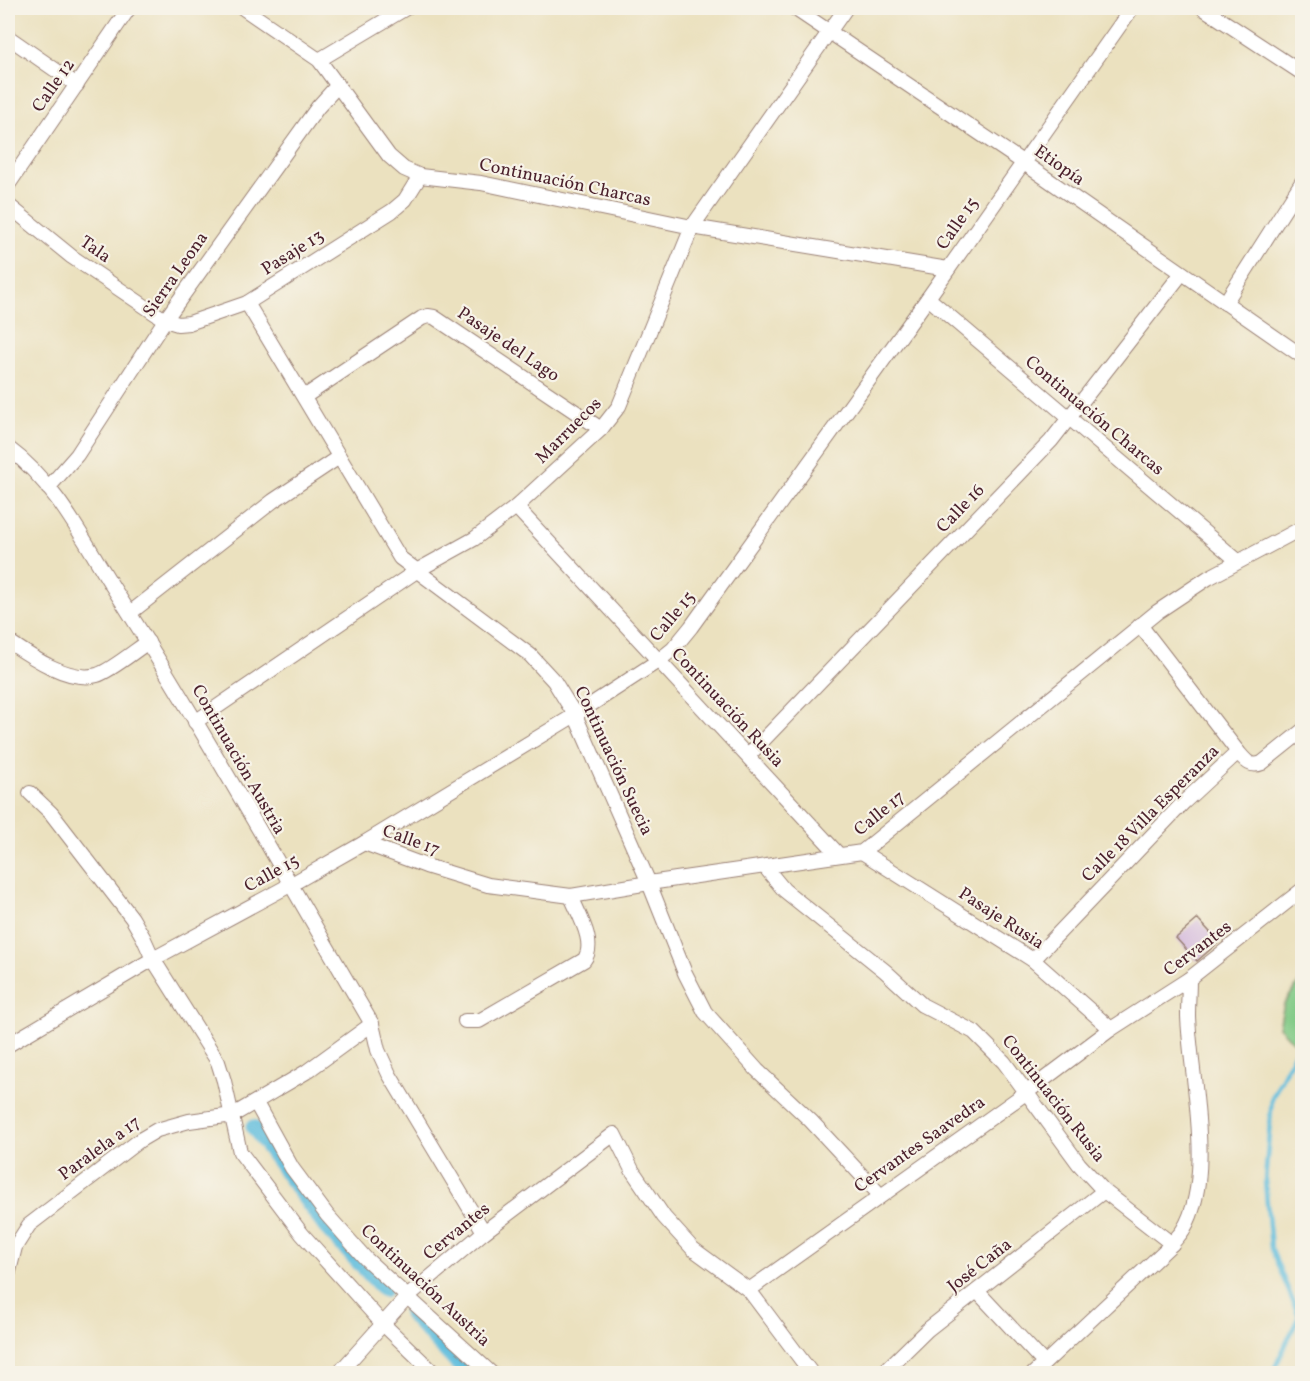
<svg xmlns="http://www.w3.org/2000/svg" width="1310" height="1381" font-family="Vollkorn,serif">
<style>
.green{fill:#82ca86;stroke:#667458;stroke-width:1.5}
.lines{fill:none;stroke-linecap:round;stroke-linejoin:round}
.stream{stroke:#5ebddd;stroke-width:4.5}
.canal{stroke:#5ebddd;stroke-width:15}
.building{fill:#d1b5dc}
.minor-casing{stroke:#9a8075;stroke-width:16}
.minor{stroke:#fff;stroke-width:14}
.labels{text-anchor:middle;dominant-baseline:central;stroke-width:4.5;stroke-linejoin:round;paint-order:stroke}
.street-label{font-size:18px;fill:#4a1f2b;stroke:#f7f3e8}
</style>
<rect width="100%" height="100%" fill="#f7f3e8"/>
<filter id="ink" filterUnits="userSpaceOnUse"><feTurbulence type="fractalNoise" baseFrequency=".0167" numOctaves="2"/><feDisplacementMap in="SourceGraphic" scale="12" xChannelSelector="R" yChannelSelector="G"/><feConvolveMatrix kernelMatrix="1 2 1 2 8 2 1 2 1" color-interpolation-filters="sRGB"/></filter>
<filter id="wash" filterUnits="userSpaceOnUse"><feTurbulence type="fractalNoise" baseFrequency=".008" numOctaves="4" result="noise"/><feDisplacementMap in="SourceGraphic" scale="24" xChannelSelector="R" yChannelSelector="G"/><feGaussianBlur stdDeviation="1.35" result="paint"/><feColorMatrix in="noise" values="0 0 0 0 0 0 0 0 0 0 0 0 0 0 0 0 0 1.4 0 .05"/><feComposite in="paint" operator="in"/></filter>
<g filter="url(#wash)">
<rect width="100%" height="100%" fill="#ebe1bf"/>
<path class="green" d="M1302,978v73l-23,-24 5,-23z"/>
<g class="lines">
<path class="stream" d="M1272,1374l27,-58 -28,-68 -6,-67 7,-83 30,-60"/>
<g class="canal">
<path d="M253,1127l72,100 59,63"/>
<path d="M410,1314l57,60"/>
</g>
</g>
<g id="blocks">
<path class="building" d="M1198,919l21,23 -22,19 -21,-23z"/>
</g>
</g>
<g filter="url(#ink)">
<use href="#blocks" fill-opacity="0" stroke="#9a8075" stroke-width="1.5"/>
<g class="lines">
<g class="minor-casing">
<g id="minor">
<path d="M243,8l76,52 70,96 15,13 16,7 61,7 211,44 256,42"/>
<path d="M794,8l230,155 278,193"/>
<path d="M1203,8l99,65"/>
<path d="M8,37l69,48"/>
<path d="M319,60l87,-52"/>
<path d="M8,185l121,-177"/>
<path d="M8,205l64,52 93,63 13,4 11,-1 58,-20 145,-92 13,-11 15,-24"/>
<path d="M928,298l310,263"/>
<path d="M247,303l153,255 130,97 24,26 21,34 74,168 36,90 20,39 52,58 54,51 69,74"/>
<path d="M1225,303l77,-121"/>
<path d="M304,397l118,-79 6,-2 6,1 167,112"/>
<path d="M8,448c48,35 77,95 108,144 90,141 171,288 256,432l6,26 11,24 95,158"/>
<path d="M48,488l29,-33 88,-135 153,-213 20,-22"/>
<path d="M516,507l323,348"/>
<path d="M130,613l143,-112 66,-44"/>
<path d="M1140,625l98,127"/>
<path d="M8,641c22,15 61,42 89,34 12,-3 39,-25 51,-33"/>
<path d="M195,722l223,-152 56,-31 42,-32 85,-78 18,-23 73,-179 154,-219"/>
<path d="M748,756l303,-315 131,-168"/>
<path d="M30,793l21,20 81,105 11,19 10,22 65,103 6,19 16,71 62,82 80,89 53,51"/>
<path d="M364,843l62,23 62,19 83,11 78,-13 213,-31 295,-240 51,-34 94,-50"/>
<path d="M862,852l171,108 78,69"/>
<path d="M765,867l19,23 101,81 37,34 52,27 30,30 75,102 25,27 68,53"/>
<path d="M1033,960l151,-158 54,-50c7,8 12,16 24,11l40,-32"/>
<path d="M465,1021h14l105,-61c13,-17 -6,-46 -13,-64"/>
<path d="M8,1045l145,-86 137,-74 74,-42 211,-128 83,-54 15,-12 18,-22 237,-329 204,-290"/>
<path d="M256,1103l36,65 35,47 39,44 126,115"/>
<path d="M8,1275l7,-28 14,-22 111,-85 17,-10 32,-9 44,-6 73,-43 66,-48"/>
<path d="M749,1290l278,-198 84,-63 78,-50 113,-89"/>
<path d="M977,1291l67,72"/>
<path d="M338,1374l69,-77 77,-65 130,-98 18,36 32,47 29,32 56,41 63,84"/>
<path d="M882,1374l45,-44 177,-139"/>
<path d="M1033,1374l139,-130c3,-5 8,-9 11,-14 33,-53 7,-155 5,-214 0,-12 1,-25 1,-37"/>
</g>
</g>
<use href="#minor" class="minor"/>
</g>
</g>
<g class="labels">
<g class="street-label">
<text transform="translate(54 86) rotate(-55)">Calle 12</text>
<text transform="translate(1059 166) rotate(35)">Etiopía</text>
<text transform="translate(565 183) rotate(12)">Continuación Charcas</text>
<text transform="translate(958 224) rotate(-55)">Calle 15</text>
<text transform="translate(95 250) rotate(35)">Tala</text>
<text transform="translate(293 253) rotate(-32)">Pasaje 13</text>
<text transform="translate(176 275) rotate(-55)">Sierra Leona</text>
<text transform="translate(508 345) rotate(34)">Pasaje del Lago</text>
<text transform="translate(1094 416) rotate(40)">Continuación Charcas</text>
<text transform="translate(569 431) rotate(-45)">Marruecos</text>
<text transform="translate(961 509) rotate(-46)">Calle 16</text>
<text transform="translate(673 617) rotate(-50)">Calle 15</text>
<text transform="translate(727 708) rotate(47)">Continuación Rusia</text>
<text transform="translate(238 760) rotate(60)">Continuación Austria</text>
<text transform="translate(613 761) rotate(65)">Continuación Suecia</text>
<text transform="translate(880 814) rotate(-39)">Calle 17</text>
<text transform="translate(1151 814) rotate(-45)">Calle 18 Villa Esperanza</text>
<text transform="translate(411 841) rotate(20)">Calle 17</text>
<text transform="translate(272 874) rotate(-29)">Calle 15</text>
<text transform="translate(1001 919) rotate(33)">Pasaje Rusia</text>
<text transform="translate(1198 949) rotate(-37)">Cervantes</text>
<text transform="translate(1053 1099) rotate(52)">Continuación Rusia</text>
<text transform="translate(920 1145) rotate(-35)">Cervantes Saavedra</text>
<text transform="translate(100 1149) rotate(-36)">Paralela a 17</text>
<text transform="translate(457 1232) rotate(-39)">Cervantes</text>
<text transform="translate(980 1266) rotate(-38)">José Caña</text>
<text transform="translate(425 1286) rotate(43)">Continuación Austria</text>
</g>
</g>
<rect width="1310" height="1381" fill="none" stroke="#f7f3e8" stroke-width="30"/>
</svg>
